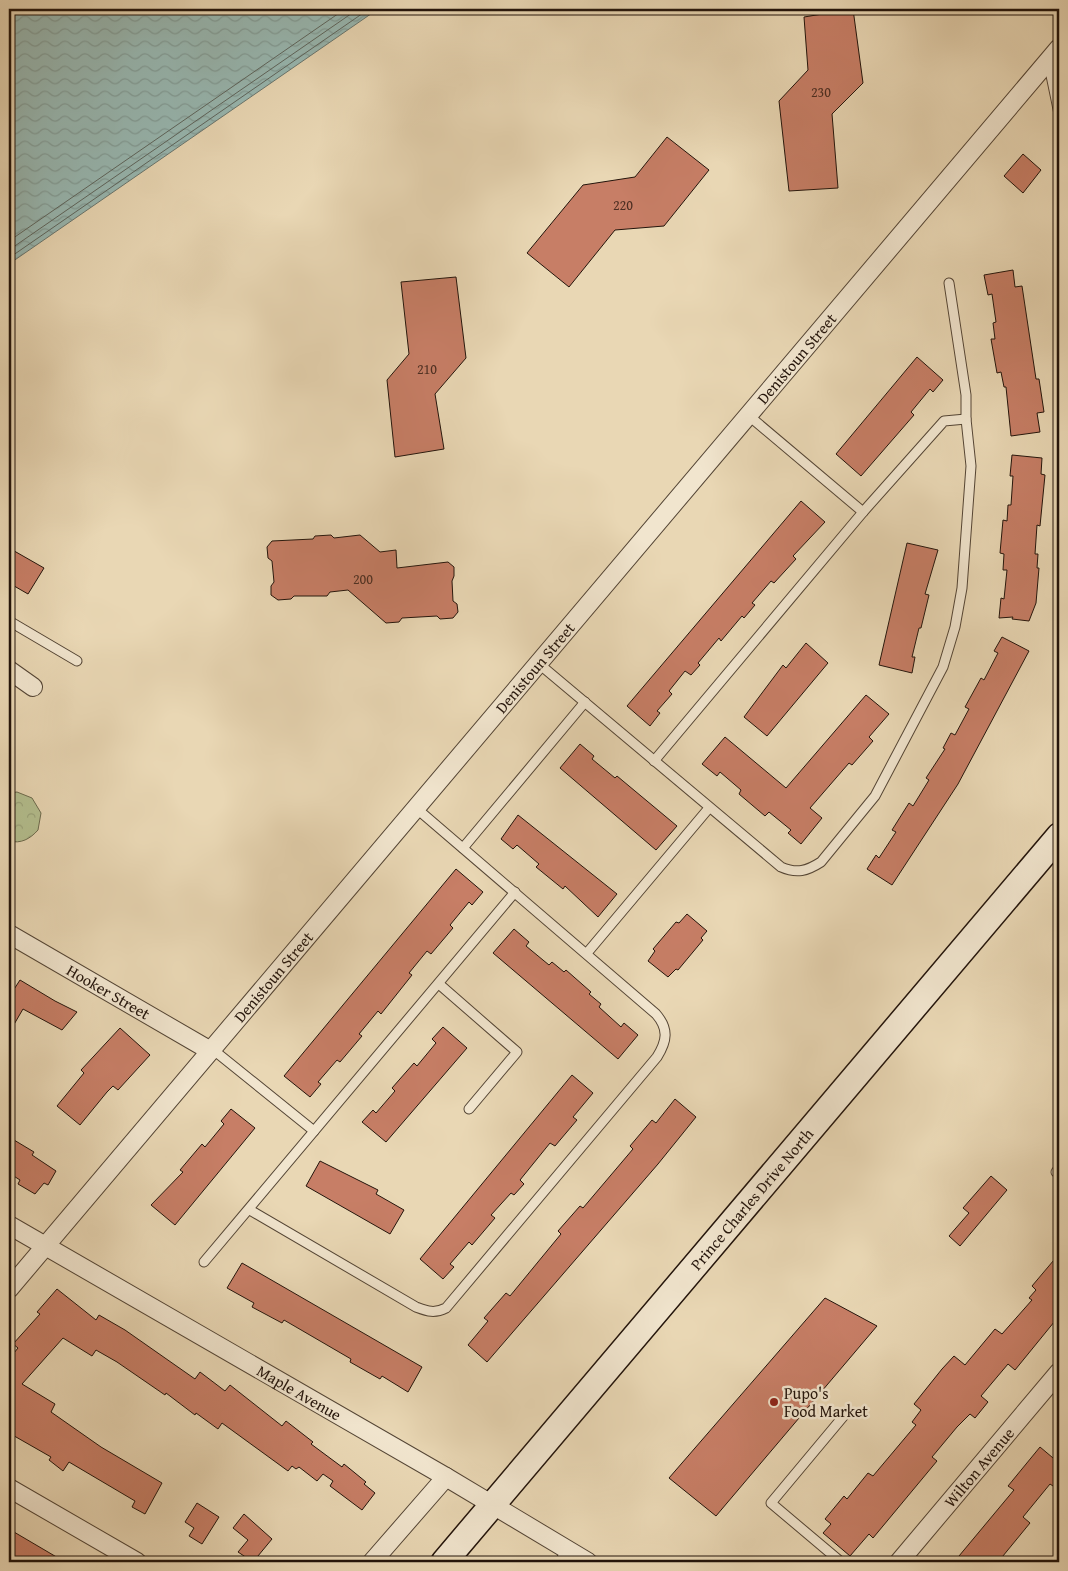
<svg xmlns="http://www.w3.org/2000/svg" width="1068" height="1571" font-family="'Gentium Book Plus',serif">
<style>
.park{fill:url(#park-crowns);stroke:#6c6a4d}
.water{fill:url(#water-waves);stroke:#69766f}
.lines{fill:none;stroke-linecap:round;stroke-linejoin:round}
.shore{stroke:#5e665e;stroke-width:1}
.building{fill:#c77e66;stroke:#23140b}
.service-casing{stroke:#544535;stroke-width:11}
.minor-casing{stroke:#544535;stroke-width:20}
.secondary-casing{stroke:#23140b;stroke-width:28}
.service{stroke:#f1e5ce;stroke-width:9}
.minor{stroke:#f1e5ce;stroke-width:18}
.secondary{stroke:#f1e5ce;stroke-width:25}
.poi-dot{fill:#8f2418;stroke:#f1e5ce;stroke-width:2}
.labels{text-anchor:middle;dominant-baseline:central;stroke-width:5;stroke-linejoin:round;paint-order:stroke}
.number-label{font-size:14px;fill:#4c2e22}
.street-label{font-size:16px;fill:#23140b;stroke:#f1e5ce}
.poi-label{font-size:16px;fill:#23140b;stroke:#f1e5ce;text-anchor:start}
</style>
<defs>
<pattern id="park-crowns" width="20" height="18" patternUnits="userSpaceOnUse" patternTransform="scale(1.25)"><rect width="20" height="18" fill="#b4bf8f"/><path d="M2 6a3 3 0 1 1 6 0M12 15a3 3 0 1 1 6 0" fill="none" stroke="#9aa37a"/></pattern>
<pattern id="water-waves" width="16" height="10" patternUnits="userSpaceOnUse" patternTransform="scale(1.25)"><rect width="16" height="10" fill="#98b8b2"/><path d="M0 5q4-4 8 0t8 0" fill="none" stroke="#839d98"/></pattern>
</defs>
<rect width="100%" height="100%" fill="#e9d7b4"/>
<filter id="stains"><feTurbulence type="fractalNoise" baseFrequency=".004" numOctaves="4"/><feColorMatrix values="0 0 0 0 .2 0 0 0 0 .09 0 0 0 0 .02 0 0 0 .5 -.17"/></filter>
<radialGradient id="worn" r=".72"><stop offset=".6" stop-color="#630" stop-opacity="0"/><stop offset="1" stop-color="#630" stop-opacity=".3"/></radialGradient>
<path class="park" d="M17,792l15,6 9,15 -3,17c-8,9 -17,14 -29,11v-48z"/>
<path class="water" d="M9,9h369l-369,255z"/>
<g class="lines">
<g class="shore">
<path d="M9,241l336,-232"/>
<path d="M9,250l349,-241"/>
<path d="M9,258l360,-249"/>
</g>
</g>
<g class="building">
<path d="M853,9l10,74 -31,31 6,74 -49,3 -10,-90 29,-31 -4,-53z"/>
<path d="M667,137l42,33 -45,56 -49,4 -46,57 -42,-34 56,-68 52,-8z"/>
<path d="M1023,154l18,16 -18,23 -19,-17z"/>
<path d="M1013,270l2,17 7,-1 14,93h3l5,33 -7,1 3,19 -29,4 -5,-49h-2l-3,-15 -4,1 -6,-34h4l-2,-16 3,-1 -4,-28 -4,1 -4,-20z"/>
<path d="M456,277l10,81 -31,36 9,55 -49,8 -8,-77 22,-26 -8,-72z"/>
<path d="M917,357l26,23 -10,12 -3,-3 -19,23 3,3 -53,61 -25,-22z"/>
<path d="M1012,455l30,3 -1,16 4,1 -5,51 -3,-1 -2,29h3l-1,14h2l-3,35 -7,18 -17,-2 1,-2 -14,1 2,-20 3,1 3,-29h-4l1,-16 -4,-1 3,-33 4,1 1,-16h3l2,-29h-3z"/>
<path d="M801,501l24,21 -32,34 3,3 -22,24 -3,-2 -19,22 3,2 -11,13 -2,-2 -21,25 -2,-3 -21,25 2,2 -9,10 -6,-4 -16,20 3,3 -15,17 3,2 -10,13 -23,-20z"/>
<path d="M331,535l3,3 26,-3 20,17 16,-2 1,18 51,-6 6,5v9l-2,5 1,20 4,3 1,8 -5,6 -13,1 -3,-3 -35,2 -3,4 -13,1 -38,-33 -18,2 -3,4h-33l-3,3 -13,1 -7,-5v-9l3,-4 -2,-21 -4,-3 -1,-11 5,-6 41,-2 2,-3z"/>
<path d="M907,543l31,7 -13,44 4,1 -8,33h-2l-7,29h3l-3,16 -33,-8z"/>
<path d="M9,548l35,20 -16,26 -19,-11z"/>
<path d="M1002,637l27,14 -71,133 -66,101 -25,-16 9,-14 3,3 17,-26 -4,-2 17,-27 4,3 16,-26 -3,-2 19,-29 -2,-1 8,-15 4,2 14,-26 -4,-2 16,-29 3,2 14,-27 -4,-2z"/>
<path d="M806,643l22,20 -61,73 -23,-19 39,-52 3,3z"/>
<path d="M866,695l23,19 -20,23 4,4 -21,24 -3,-2 -39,45 12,10 -21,26 -13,-11 3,-3 -22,-18 -4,4 -26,-22 2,-4 -21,-18 -3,4 -15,-12 23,-27 61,51z"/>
<path d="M580,744l14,12 -2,3 23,19 2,-2 60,50 -21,24 -96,-82z"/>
<path d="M518,815l99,79 -19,23 -33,-31 -2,3 -27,-22 3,-3 -22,-19 -4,4 -12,-10z"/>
<path d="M456,869l27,23 -11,13 -3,-3 -19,23 3,3 -22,26 -4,-3 -18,22 3,2 -31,39 -3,-3 -19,23 3,2 -22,26 -3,-2 -19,22 3,2 -11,13 -26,-21z"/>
<path d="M687,914l20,17 -6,7 2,2 -25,30 -2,-1 -8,8 -20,-16 7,-10 -2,-2 23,-27 3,1z"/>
<path d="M514,929l15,13 -3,4 23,19 3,-3 12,10 2,-2 25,22 -2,2 12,10 -2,3 22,20 3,-4 14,12 -20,24 -125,-106z"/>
<path d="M20,980l35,21 22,11 -15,18 -39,-21 -14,24v-36z"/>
<path d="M443,1027l24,21 -81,94 -24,-20 11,-12 3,3 19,-22 -3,-3 22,-25 3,3 19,-23 -4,-4z"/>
<path d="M120,1028l30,27 -32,35 -5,-4 -6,6 -27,33 -23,-19 27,-33 -3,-3z"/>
<path d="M572,1075l21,18 -20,24 4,3 -22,26 -5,-3 -30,37 4,4 -10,11 -3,-2 -20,22 4,3 -23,27 -3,-3 -19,22 4,3 -11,12 -23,-20z"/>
<path d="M675,1099l21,18 -38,47 -171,198 -19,-17 20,-24 -4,-3 22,-25 4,3 51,-62 -3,-3 22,-25 3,2 50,-59 -3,-3 22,-26 4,3z"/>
<path d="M231,1109l24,19 -80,97 -24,-20 32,-33 -3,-2 22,-26 3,3 19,-23 -3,-3z"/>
<path d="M9,1137l25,15 -2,3 24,16 -8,14 -4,-2 -9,11 -17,-10 2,-4 -11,-7z"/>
<path d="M320,1161l58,29 -2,4 28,16 -14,24 -84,-48z"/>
<path d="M991,1176l16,14 -47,56 -11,-10 20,-23 -6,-5z"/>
<path d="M1059,1254v62l-44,54 -7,-6 -27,32 7,6 -13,16 -5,-4 -13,13 -25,30 5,4 -64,77 -4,-4 -19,22 -27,-23 8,-9 -6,-5 19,-23 3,3 21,-26 5,3 37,-44 6,-7 -4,-3 9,-12 -7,-6 28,-35 12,-13 11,9 30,-36 7,5 30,-34 -3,-2 7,-8 -4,-4z"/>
<path d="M242,1263l180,104 -14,25 -26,-16 -2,3 -30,-17 1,-3 -67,-39 -2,3 -30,-16 2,-4 -27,-15z"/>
<path d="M57,1289l39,31 3,-5 26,15 70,49 5,-7 25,19 5,-6 52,41 4,-5 27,21 -2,2 31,23 2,-3 22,18 -2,2 11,9 -13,17 -32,-24 3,-5 -10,-7 -6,7 -18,-14 -3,2 -4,-3 -4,5 -66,-48 -4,6 -22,-16 -1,2 -29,-22 -1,2 -48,-33 -21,-12 -4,6 -29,-18 -41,46 33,20 -4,8 50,35 61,36 -17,31 -13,-7 3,-6 -66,-39 -6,9 -14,-11 2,-3 -42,-24v-74l9,-11 -5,-4 27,-30 -3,-2z"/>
<path d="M825,1298l52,28 -161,190 -47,-38z"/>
<path d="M1040,1447l19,16v27l-9,-6 -27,33 7,6 -32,39h-44l60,-72 -6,-4z"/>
<path d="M197,1503l22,14 -17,27 -13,-8 5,-8 -9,-6z"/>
<path d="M244,1514l28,25 -19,23 -15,-10 10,-12 -15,-12z"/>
<path d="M14,1532l51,30h-56v-21z"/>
</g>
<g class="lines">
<g class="service-casing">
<g id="service">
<path d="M1048,61l11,53"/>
<path d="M748,415l115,97"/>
<path d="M9,621l68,40"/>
<path d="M538,663l243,204c16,7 26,4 40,-5l54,-66 68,-129 12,-40 7,-39 9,-122 -5,-47v-24l-17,-112"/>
<path d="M654,761l209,-249 81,-91 22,-2"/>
<path d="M463,848l122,-146"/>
<path d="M587,953l122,-145"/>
<path d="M439,984l78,68 -48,57"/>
<path d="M211,1048l103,83"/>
<path d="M1056,1172l3,-4"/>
<path d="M250,1210l166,97c11,4 18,7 30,1l211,-251c10,-16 12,-28 -1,-43l-240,-206"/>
<path d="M204,1262l311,-370"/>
<path d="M559,1562l9,-12"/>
<path d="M841,1562l-70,-59 76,-91"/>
</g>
</g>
<g class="minor-casing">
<g id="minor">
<path d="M9,670l24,17"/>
<path id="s1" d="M9,934l200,116"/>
<path id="s2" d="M9,1225l437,252 142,85"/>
<path id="s3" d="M9,1289l1050,-1241"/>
<path d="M9,1488l128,74"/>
<path d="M372,1562l74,-85"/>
<path id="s4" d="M899,1562l160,-190"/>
</g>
</g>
<g class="secondary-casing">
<g id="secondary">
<path id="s5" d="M444,1562l615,-726"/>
</g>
</g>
<use href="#service" class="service"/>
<use href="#minor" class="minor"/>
<use href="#secondary" class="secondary"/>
</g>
<circle class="poi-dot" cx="774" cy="1402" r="5"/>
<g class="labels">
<g class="number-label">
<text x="821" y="92">230</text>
<text x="623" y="205">220</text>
<text x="427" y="369">210</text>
<text x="363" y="579">200</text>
</g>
<g class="street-label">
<text stroke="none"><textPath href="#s3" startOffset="1219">Denistoun Street</textPath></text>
<text stroke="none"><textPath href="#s3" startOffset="814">Denistoun Street</textPath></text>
<text stroke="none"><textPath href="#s3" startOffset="409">Denistoun Street</textPath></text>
<text stroke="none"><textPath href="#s1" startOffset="115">Hooker Street</textPath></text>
<text stroke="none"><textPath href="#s5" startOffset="476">Prince Charles Drive North</textPath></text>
<text stroke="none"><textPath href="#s2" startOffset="335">Maple Avenue</textPath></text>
<text stroke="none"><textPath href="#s4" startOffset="124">Wilton Avenue</textPath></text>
</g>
<g class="poi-label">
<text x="784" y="1393">Pupo's<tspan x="784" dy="18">Food Market</tspan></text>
</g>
</g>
<rect width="1068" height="1571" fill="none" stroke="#e9d7b4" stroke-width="30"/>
<rect x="10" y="10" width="1048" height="1551" fill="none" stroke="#23140b" stroke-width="2.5"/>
<rect x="15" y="15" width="1038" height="1541" fill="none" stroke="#23140b"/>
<rect width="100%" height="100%" filter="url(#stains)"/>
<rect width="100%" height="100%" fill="url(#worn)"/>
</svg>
